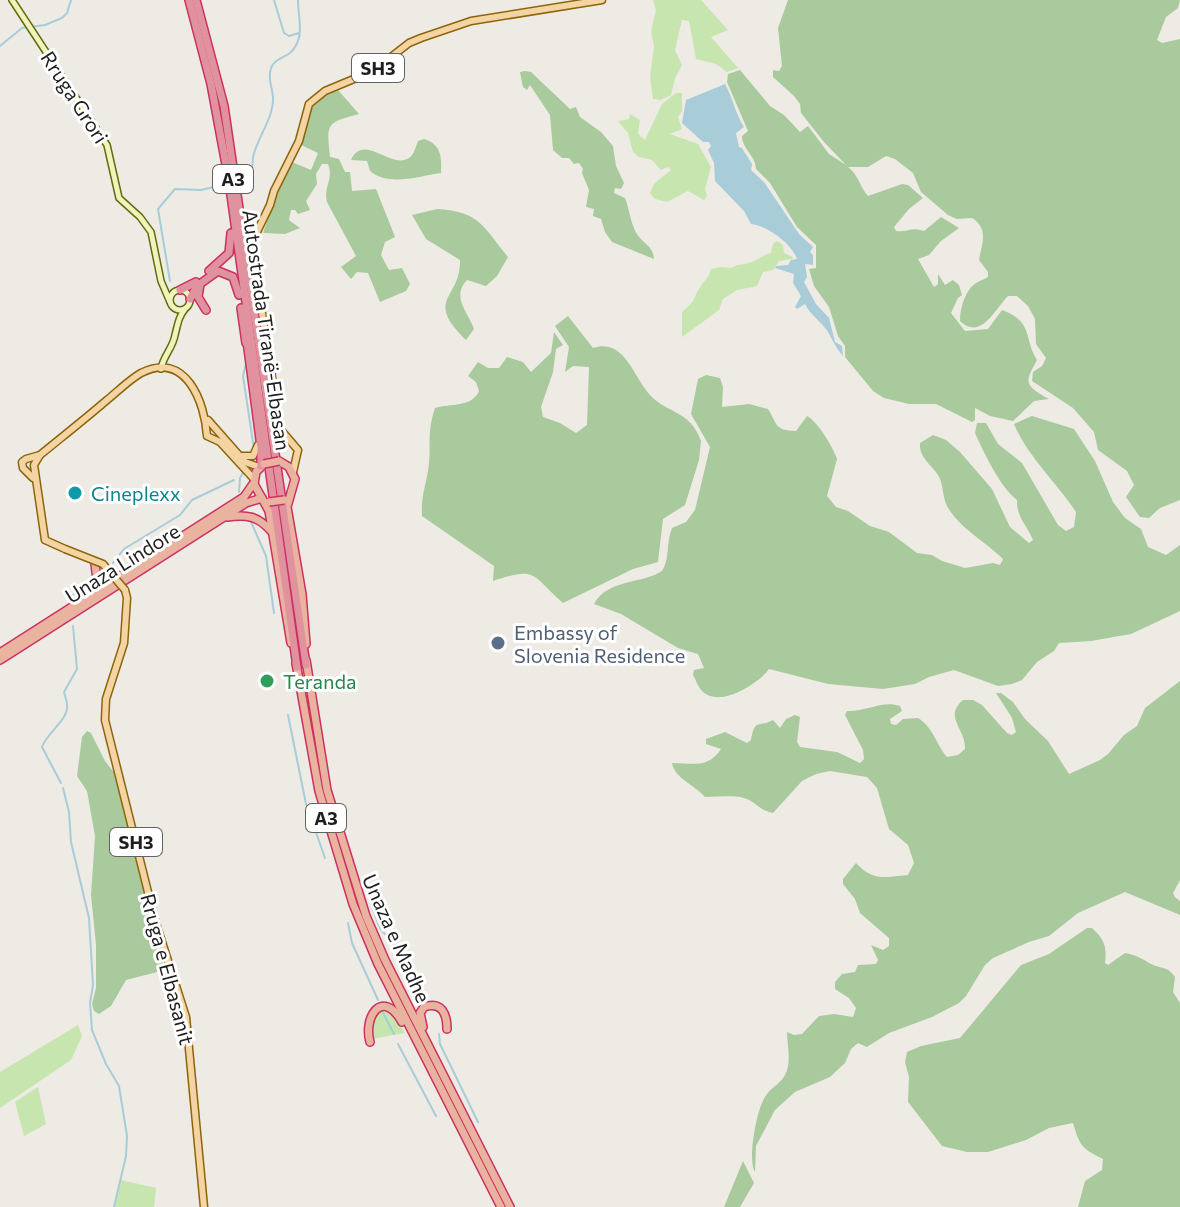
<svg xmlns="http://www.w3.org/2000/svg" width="1180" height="1207" font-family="Commissioner,sans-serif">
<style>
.grass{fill:#c7e5ae}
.forest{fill:#a9ca9c}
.water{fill:#a8ccd8}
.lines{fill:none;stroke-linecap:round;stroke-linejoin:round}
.stream{stroke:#a8ccd8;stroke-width:2}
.secondary-casing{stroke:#5f6d0d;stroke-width:8}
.primary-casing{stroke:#8c650b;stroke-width:9}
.trunk-casing{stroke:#cc3162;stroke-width:10}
.motorway-casing{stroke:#cc3162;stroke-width:10}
.secondary{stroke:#f0f4bc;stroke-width:5}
.primary{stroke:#f5d4a3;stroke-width:6}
.trunk{stroke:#eab3a0;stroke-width:7}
.motorway{stroke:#e0929e;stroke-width:7}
.primary-bridge-casing{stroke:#8c650b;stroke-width:9;stroke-linecap:butt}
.trunk-bridge-casing{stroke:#cc3162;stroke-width:10;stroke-linecap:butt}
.primary-bridge{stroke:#f5d4a3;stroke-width:6}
.trunk-bridge{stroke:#eab3a0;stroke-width:7}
.culture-dot{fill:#0f9aa8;stroke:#fff;stroke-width:3}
.service-dot{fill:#5c6f8a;stroke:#fff;stroke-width:3}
.leisure-dot{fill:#2e9e5b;stroke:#fff;stroke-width:3}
.labels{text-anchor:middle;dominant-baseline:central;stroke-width:6;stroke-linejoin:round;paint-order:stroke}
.shield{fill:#fff;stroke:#626262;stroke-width:2}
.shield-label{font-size:18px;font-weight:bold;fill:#1e1e1e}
.street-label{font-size:20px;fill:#1e1e1e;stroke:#fff}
.culture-label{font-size:20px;fill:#0d838f;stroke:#fff;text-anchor:start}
.service-label{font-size:20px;fill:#4e5e75;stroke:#fff;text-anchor:start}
.leisure-label{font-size:20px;fill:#27864d;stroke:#fff;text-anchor:start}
</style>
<rect width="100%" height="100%" fill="#eeebe5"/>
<g class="grass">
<path d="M653,0h48l27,30 -17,7 27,31 -11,4 -11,-8 -20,-5 -7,-38 -7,-1 -7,30 7,15 -7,13 -4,17 -11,5 -7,-1 -3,-22 4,-31 -3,-14 5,-22z"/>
<path d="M676,93h6v18l-4,6 4,12 -12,5 28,10 13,23 -6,22 2,7 -3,4 -16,-9 -21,11 -12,-3 -5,-6 4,-9 17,-14 -3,-3 -7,3 -9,-10 -13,-3 -6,-5 -5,-19 -10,-12 11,-2 1,-5 10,6 -2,14 7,6 17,-36z"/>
<path d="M777,241l6,4 1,8 9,4 -1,2 -13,2 -6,9 -10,2 -6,14 -20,4 -14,9 -4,11 -37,27v-25c17,-14 9,-12 19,-26 4,-7 8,-8 10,-17l10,-2 10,1c7,-5 16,-3 23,-7 7,-3 9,-6 17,-8l2,-9z"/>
<path d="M384,1007l9,4 12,22 -33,6c-4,-15 0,-23 12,-32z"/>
<path d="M78,1025l4,11 -11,24 -71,48v-36z"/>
<path d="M38,1087l8,37 -22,12 -9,-34z"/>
<path d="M121,1180l35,8 -2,19h-39z"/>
</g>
<g class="forest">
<path d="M788,0h392l-2,8 -12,9 -9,23 5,3 18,-4v461l-20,8 -11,10 -9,-1 -14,-20 8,-12 -7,-14 -29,-21 -4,-18 -21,-24 -41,-27 1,-9 9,-6 4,-8 -10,-14 -1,-25 -7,-13 -11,-10h-9c-13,13 -27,45 -48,25 0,-12 5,-31 16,-38 4,-3 8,-3 12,-6v-5l-9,-12c3,-17 10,-31 -7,-42l-15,1 -9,-4 -27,-23 -8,-19 -18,-14 -9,-3 -18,11h-20c10,7 12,20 20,29l34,-12 6,1 15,13 -14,11 -15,18 2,4c12,2 15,-5 28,0l17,-14 18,11 -18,13 -12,14 -11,4 16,28 4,-3v-10l7,11 8,-5 6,5 3,10 -4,3 -7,15 14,18 23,-2 14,-19c32,12 21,27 35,50 -12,22 -14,25 12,39l-15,2 -21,20 -23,-5 -15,-8v12l-3,2 -36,-18h-27l-25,-6 -11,-7 -28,-34v-11l-7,-10 -9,-29 -15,-21 -5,-17 7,-1v-23l-19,-18 -27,-44 -14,-14c0,-13 -14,-20 -14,-33l6,-5 -21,-49 1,-8 12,-4 30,36 14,9 16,17 8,-6 21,28 17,11 -22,-23 -23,-29 -1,-9 -6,-8 -21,-19v-7l6,1 3,-5 -4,-38z"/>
<path d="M525,71l6,1 39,37 6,-2 4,10 21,15 12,14 3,20 8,17 -3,6 -6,-1 -1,5 11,5c5,13 6,29 14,39 7,8 14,10 15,22l-42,-17 -7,-10 -4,-13 -8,-3 1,-7 -8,-2 3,-17 -7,-17 1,-4 -4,-6 -5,1 -5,-6h-7l-9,-8 -3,-35 -20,-30 -3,5 -4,-3 -3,-15z"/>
<path d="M338,90l21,24c-32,9 -33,8 -29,43l9,2 6,13h5l2,19 24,-2 19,48 -10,5 -4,13 8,15 13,-2 8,16 -4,7 -26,11 -12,-29 -11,-1 -6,7 -10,-12 15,-11 -29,-54c-4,-14 7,-23 1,-38h-6l-6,10 1,10 -11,17 4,9 -12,4 -3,-4h-4l-2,10 11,8 -15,6 -22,-1 15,-43 14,-28 19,8 7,-17 -17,-8c12,-31 2,-42 37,-55z"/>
<path d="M424,139c17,5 18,18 17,34 -22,3 -52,14 -71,-2l-3,-10 -16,-1c13,-28 40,10 58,-2 5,-3 7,-12 9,-17z"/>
<path d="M437,209c43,2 47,19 71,48l-11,19 -11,10 -19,-6c-16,17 1,32 7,49l-8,11c-43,-42 -5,-40 -6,-80l-34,-21 -14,-24z"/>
<path d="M568,316l25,32c32,-11 41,31 58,48 16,17 40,15 50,45l-2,19 -14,45 -22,14 -5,43 -25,7 -70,34c-32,-28 -25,-37 -70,-22l1,-15 -72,-50c-1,-19 3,-28 6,-45 4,-24 -2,-36 7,-63 16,-5 36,0 44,-17l-3,-9 -8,-6 10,-14 10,6h11l8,-11 16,5 8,10 20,-19 3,-21 9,13 -7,4 -3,23 -12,35 2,10 17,6 16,10 11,-8 2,-58 -16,-1 -8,6 4,-25 -14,-21z"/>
<path d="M706,375l14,3 3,9 -1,20 27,-3 19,5c10,16 6,21 28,22l11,-15c11,6 26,31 30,43l-10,37 9,11 12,4 22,15 19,6 28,21 15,2 10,6 23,7 28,-5 7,2 3,-6c-18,-18 -43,-30 -56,-53 -5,-10 -3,-21 -9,-31 -7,-11 -19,-17 -18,-32l13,-8 13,5 14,12 32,37 18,38 19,16 4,-3c-7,-17 -16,-21 -16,-40 -17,-13 -33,-47 -42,-67l2,-10h9l12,21 24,19 36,62 8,6 8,-4 2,-15c-19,-29 -48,-55 -62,-88l18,-8 42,13 21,32 18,41 12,16 16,11 7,18 18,8 14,-10v66l-49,23 -40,7 -32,2 -5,8 -17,11 -15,18 -10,4 -14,2 -44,-16 -25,7 -14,7 -32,5 -55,-5 -59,-15c-10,14 -49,40 -67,22 -4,-4 -6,-11 -9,-16l1,-5 10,-2 -6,-14 -20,-6 -57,-34 -27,-10c13,-25 48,-20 68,-33 8,-12 4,-29 10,-43l14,-6 9,-12 15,-63 -19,-33 7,-35z"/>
<path d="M1180,681v199l-7,13 2,4 5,4v14l-55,-23 -47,21 -29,23 -20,6 -36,16 -8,7 -19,31 -7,7 -27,14 -43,16 -22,14 -9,-4 -7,6 -6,14 -15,14 -35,15 -20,18 -19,36 -1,26c-8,-12 2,-67 12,-78 5,-7 14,-11 18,-19 7,-13 2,-29 2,-43l7,3 8,-1 17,-18 15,-2 19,3 3,-9 -7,-10 -14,-9v-7l7,-8 13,-2 3,-7 18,-1 2,-4 -7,-15 12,5 6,-4v-8l-29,-25 -5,-14 -12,-15v-5l13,-16c18,19 28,14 52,12l6,-12 -6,-18 -19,-16 -12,-41 -10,-11 -37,-6 -14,3 -14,7 -29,32c-13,-2 -18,-12 -29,-15 -13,-3 -26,-1 -39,-1 -10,-12 -30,-18 -33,-34 20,0 36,6 49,-14l-15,-5v-5l19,-7 22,11 4,-3c4,-22 7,-12 22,-20l7,8 6,-9 9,-4 5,2 -3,25 3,5 37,5 23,11 4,-4 -1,-9 -18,-35 2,-4c19,1 35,-11 53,-5l2,5 -12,8 1,5 5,1 7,-6 15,-1c15,9 18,26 29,39l11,-2 7,-6c1,-20 -22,-32 -2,-49h10l9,5 25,28 5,2 4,-3 -4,-14 -16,-25h5l12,9 12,17 23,22 21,33 31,-14 8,-6 16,-19 13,-9 8,-18z"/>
<path d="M87,731l4,2 14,28 11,14 49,195 -39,10 -15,26 -12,8 -5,-3 -2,-7 4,-16v-43l-5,-50 4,-59 -8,-45 -10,-15 5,-39z"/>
<path d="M1087,928h5c12,11 15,18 13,35l3,2 17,-12c11,2 16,5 26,11 10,5 17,2 24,13l-2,15 7,11v204h-102l7,-26 17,-11 1,-11c-22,-11 -23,-13 -30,-36l-24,5 -23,12 -38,12h-21l-25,-6 -34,-44 1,-25 -4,-15 2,-10 14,-6 39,-8 61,-73 28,-11z"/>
<path d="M743,1161l11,22 -14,24h-16z"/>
</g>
<path class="water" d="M725,84c8,14 10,29 19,43l-8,6 3,14 3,1 10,16 -1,6 13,12 35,52 14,13 -3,5 3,3v10l-8,-1 2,13 -3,5 12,22 13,14 6,24 7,4 1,10c-7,-8 -10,-15 -15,-24 -6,-10 -17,-16 -23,-28l-8,5 -2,-2 6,-11 -8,-13 1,-9 -19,-6 1,-2 12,-1 3,-5 6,-1c-6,-16 -29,-33 -46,-35l-7,-13 -29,-30 -1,-18 -6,-13 3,-4 -2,-4h-6l-21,-19 4,-23z"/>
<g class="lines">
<g class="stream">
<path d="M274,0l10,33 5,3 10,-3"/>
<path d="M0,46l22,-18 23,-3 17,-7 5,-5 4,-13"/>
<path d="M248,182c5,-9 4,-15 5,-24 3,-19 20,-38 20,-59 0,-11 -6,-19 -2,-31 4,-9 12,-10 19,-15 16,-15 8,-34 8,-53"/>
<path d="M170,281l-12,-72 17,-20 26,1 13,-3"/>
<path d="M246,364l-3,12 11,73"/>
<path d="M239,492l1,-14 4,-7"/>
<path d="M251,522l15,34 8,57"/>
<path d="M113,563l11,-14 56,-34 12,-15 42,-20"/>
<path d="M73,595l18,-14"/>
<path d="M288,715l18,89 19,54"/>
<path d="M61,783l-19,-36c5,-15 27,-27 25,-42 0,-4 -2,-9 -3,-13l13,-23 -4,-43"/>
<path d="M63,788l6,24 2,30 18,76 4,67 -3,18 2,27 14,34 13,22 8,50 -1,20 -12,51"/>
<path d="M365,881l7,13 -2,8 10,26 14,17 12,36 11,20"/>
<path d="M348,923l4,20 26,57"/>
<path d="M382,1011l12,23"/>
<path d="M439,1034l1,10 38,78"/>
<path d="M398,1044l38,72"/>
</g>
<g class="secondary-casing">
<g id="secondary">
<path d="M12,0l95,145 12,53 21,19 11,15 10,49 9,21"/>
<circle cx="180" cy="300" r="10"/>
<path d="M161,369c2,-13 12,-21 14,-34 3,-11 3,-17 10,-26"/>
</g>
</g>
<g class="primary-casing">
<g id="primary">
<path d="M208,420l37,42 14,5"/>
<path d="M242,456h11l5,-11"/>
<path d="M293,472l5,-22 -18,-21 -28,-181 2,-10 16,-33 4,-14 25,-50 10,-37 16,-13 48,-20 36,-28 12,-5 50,-17 131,-21"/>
<path d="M33,478l-10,-10 -1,-6 4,-3 14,-4"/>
<path d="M65,549l-20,-9 -11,-75 6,-10c22,-18 45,-36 67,-55 11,-9 22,-20 34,-27 45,-23 64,30 66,63l13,6 34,37"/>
<path d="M125,590l2,8 -3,45 -18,56 -1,21 50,200 31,97 18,190"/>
</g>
</g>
<g class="trunk-casing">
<g id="trunk">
<path d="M279,461l10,6 6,12 -8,28 15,87 4,50"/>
<path d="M264,464l-8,8 -2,12 15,27 22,132"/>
<path d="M227,517c20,-3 31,-1 45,15"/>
<path d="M89,593l8,-13 -2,-16"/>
<path d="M0,653l244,-156 9,-13"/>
<path d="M0,660l246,-157 16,-5"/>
<path d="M306,660l21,130 39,126 19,44 125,247"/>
<path d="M296,663l23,128 34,113 25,60 123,243"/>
<path d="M423,1027l-3,-14 4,-6c18,-6 23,7 23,22"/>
<path d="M370,1042c-7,-26 13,-54 32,-20"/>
</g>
</g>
<g class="motorway-casing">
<g id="motorway">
<path d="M189,0l22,84 18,97 68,486"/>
<path d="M196,0l28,106 82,559"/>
<path d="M209,271l20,-18 2,-20"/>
<path d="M200,284l-2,13 8,13"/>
<path d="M180,290l16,-8"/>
<path d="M190,299l7,-13 21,-15 15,6 6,18"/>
<path d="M241,308l5,35"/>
<path d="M261,336l13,83"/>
<path d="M247,341l14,106v19"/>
</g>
</g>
<use href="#secondary" class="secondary"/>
<use href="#primary" class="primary"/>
<use href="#trunk" class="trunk"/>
<use href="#motorway" class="motorway"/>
<g class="primary-bridge-casing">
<path id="primary-bridge" d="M65,549l38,15 22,26"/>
</g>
<g class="trunk-bridge-casing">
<g id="trunk-bridge">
<path d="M264,464l15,-3"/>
<path d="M269,502l15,-2"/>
</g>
</g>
<use href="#primary-bridge" class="primary-bridge"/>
<use href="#trunk-bridge" class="trunk-bridge"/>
</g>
<circle class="culture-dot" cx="75" cy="493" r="8"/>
<circle class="service-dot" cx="498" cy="643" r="8"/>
<circle class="leisure-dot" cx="267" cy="681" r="8"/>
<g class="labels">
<g class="shield">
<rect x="352" y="54" width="52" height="28" rx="6"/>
<rect x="213" y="165" width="40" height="28" rx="6"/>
<rect x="306" y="804" width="40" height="28" rx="6"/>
<rect x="110" y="828" width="52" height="28" rx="6"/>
</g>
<g class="shield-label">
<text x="378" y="68">SH3</text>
<text x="233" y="179">A3</text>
<text x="326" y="818">A3</text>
<text x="136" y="842">SH3</text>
</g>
<g class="street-label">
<text transform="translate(75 97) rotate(57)">Rruga Grori</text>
<text transform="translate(267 330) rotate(82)">Autostrada Tiranë-Elbasan</text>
<text transform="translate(122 563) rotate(-32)">Unaza Lindore</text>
<text transform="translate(397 938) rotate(66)">Unaza e Madhe</text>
<text transform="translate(168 969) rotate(75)">Rruga e Elbasanit</text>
</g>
<g class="culture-label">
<text x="91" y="493">Cineplexx</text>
</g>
<g class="service-label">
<text x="514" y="632">Embassy of<tspan x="514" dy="23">Slovenia Residence</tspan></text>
</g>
<g class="leisure-label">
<text x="283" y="681">Teranda</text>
</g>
</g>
</svg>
